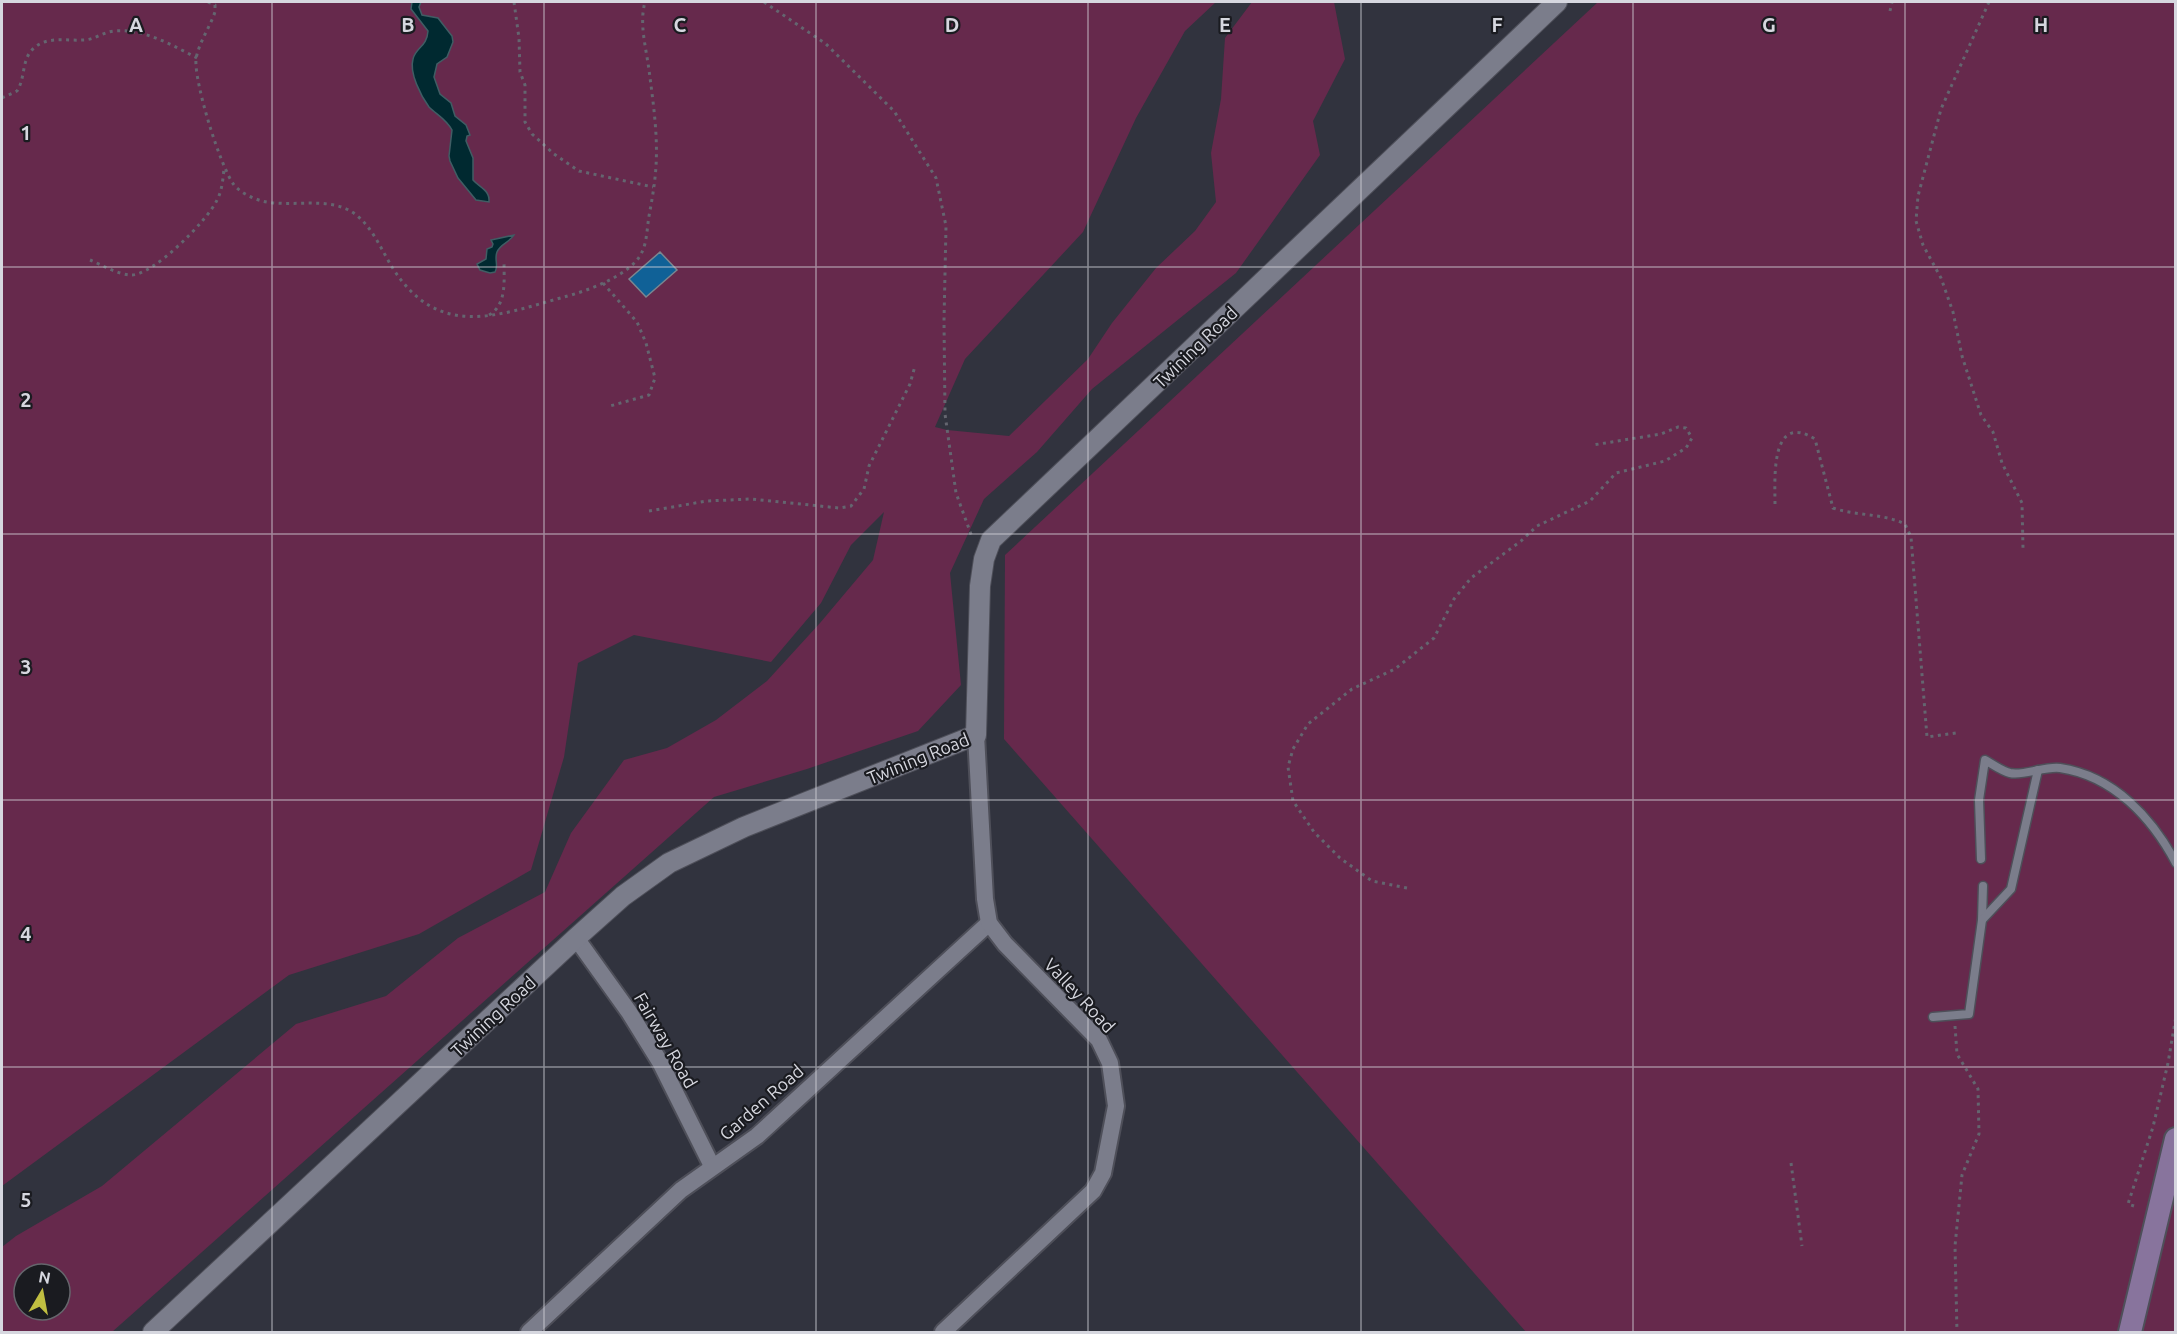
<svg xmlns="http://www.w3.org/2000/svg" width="2177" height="1334" font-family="Ubuntu,sans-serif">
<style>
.green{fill:#66294c;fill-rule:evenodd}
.water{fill:#002930;stroke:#405d64;stroke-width:1.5}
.building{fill:#106197;stroke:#7b8690;stroke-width:1.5}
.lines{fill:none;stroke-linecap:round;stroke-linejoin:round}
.service-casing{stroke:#4e4f59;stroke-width:11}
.minor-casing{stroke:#4e4f59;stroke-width:20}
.tertiary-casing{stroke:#4e4f59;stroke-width:22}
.secondary-casing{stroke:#4e4f59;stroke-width:26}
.path{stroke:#64656f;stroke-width:3;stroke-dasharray:3 4.5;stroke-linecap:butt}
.service{stroke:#7b7d8b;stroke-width:8}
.minor{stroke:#7b7d8b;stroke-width:16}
.tertiary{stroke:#7b7d8b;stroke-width:20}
.secondary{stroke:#88749d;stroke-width:22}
.grid{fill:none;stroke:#d6d7df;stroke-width:1.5;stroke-opacity:0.55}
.labels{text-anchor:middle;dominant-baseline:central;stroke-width:4.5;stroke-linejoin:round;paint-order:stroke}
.street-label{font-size:18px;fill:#d6d7df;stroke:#1a1b20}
.grid-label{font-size:20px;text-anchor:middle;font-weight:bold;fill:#d6d7df;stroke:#1a1b20;stroke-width:4.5;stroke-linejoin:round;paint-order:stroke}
</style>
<rect width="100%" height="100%" fill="#31333e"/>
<g class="green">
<path d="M2,2h1214l-31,29 -49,87 -53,114 -118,127 -30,68 12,3 62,6 79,-77 24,-36 44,-55 39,-37 21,-29 -5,-49 10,-54 4,-61 27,-36h82l11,57 -32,62 7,34 -84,118 -144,116 -55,63 -53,47 -34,74 11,112 -43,46 -111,38 -93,28 -602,535h-110v-85l14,-11 86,-50 194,-162 90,-28 72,-58 87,-46 26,-59 53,-73 43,-12 49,-28 51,-39 53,-58 53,-63 11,-48 -33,33 -30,58 -50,59 -137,-27 -56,28 -14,94 -33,113 -112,64 -130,41 -287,211zM24,1274h36v36h-36z"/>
<path d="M1598,2h577v1330h-649l-522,-593 1,-184z"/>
</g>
<g class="water">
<path d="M412,2h9l-2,5 3,8 16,3 14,18 1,6 -6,15 -10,7 -3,13 6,17 11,9 4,13 11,9 4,10 -3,1 -1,5 7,17v22c7,8 17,10 16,22l-13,-2 -18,-22 -8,-17 -1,-5 3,-26c-6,-11 -15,-15 -23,-23 -8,-11 -20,-34 -16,-48 3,-12 14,-12 15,-28l-17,-22z"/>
<path d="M514,235c-4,7 -14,9 -17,17 -3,8 2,13 -2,20l-5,1 -10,-3 -3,-6 9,-5 1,-10 5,-2 1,-3 -2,-4z"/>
</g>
<path class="building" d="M660,252l17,18 -31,27 -17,-18z"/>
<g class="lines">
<g class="service-casing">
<g id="service">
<path d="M1981,859l-2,-59 6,-40c7,4 17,11 25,13 14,3 35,-7 50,-5 54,8 92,50 116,95"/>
<path d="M1982,920l1,-34"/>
<path d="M1933,1017l36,-3 13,-94 29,-31 27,-119"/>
</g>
</g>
<g class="minor-casing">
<g id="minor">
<path d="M576,938l53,74 31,50 52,104"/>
<path d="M529,1332l152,-142 76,-54 232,-213"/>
<path d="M943,1332l150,-141 10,-18 13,-67 -6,-43 -11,-23 -94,-96 -16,-21 -4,-24 -9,-164"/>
</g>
</g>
<g class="tertiary-casing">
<path id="tertiary" d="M153,1332l423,-394 47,-42 46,-33 75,-36 232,-92 4,-149 4,-27 7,-19 566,-538"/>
</g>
<g class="secondary-casing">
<path id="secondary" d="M2130,1332l46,-193"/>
</g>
<g class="path">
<path d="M208,2l7,3v7c-5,15 -16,30 -19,47 -2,23 24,107 38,126 7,8 18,13 28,16 28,7 65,-5 90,11 19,12 29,37 40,55 46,73 104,49 172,30 23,-6 68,-22 78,-45 5,-10 5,-24 7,-36 3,-16 6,-33 7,-50 2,-31 -3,-65 -7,-96 -3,-23 -10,-46 -4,-68"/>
<path d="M514,2l5,36 1,34 5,13v37l7,12 22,20 25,17 74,16"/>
<path d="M764,2l62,42 68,67 42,67 10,48 -2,95 1,93 11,79 16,44"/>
<path d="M1989,2l-48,107 -23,87 -2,25 7,24 18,33 12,34 9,44 19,59 12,17 9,31 20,40 1,45"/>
<path d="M1890,11l2,-9"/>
<path d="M2,98l15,-7c9,-14 4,-32 17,-43 13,-12 33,-7 49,-8 11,0 20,-8 31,-9 29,-3 58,14 83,27"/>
<path d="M90,260c12,5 27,14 40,15 22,2 78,-55 87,-75 5,-9 6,-21 7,-32"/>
<path d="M603,283l34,39 9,21 9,35 -6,17 -39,11"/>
<path d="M489,315c18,-10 15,-35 15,-53"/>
<path d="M1775,504c0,-25 -5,-93 40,-65l18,69c23,8 49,5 72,16l6,13 16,200 29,-4"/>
<path d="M649,511l58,-10 44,-2 88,9 12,-2 13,-17 5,-23 41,-82 5,-18"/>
<path d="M1407,888l-35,-7 -32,-23 -26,-26 -21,-31 -5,-34 5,-18 15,-25 44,-35 43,-20 39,-31 20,-39 17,-21 50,-37 16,-15 53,-25 26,-28 49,-12 21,-13 6,-10 -6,-10 -8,-1 -17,7 -68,11"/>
<path d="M1955,1026l2,28 21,35 1,45 -17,41 -7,71 2,86"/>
<path d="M1791,1163l11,83"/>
<path d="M2134,1206l-6,-2 25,-77 15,-64 8,-47"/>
</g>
<use href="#service" class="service"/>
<use href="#minor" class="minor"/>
<use href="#tertiary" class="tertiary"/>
<use href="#secondary" class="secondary"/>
</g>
<path class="grid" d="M272,2v1330M544,2v1330M816,2v1330M1088,2v1330M1361,2v1330M1633,2v1330M1905,2v1330M2,267h2174M2,534h2174M2,800h2174M2,1067h2174"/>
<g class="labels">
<g class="street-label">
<text transform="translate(1195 347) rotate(-44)">Twining Road</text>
<text transform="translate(918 758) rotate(-22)">Twining Road</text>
<text transform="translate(1080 995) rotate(47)">Valley Road</text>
<text transform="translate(493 1016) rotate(-43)">Twining Road</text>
<text transform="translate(666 1040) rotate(60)">Fairway Road</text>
<text transform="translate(761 1102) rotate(-41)">Garden Road</text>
</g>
</g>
<g class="grid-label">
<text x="136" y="32">A</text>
<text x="408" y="32">B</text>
<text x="680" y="32">C</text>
<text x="952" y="32">D</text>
<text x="1225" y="32">E</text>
<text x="1497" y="32">F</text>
<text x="1769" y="32">G</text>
<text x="2041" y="32">H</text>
<text x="26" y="140">1</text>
<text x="26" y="407">2</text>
<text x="26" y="674">3</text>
<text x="26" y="941">4</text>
<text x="26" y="1207">5</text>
</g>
<rect width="2177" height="1334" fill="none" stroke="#d6d7df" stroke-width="6"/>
<g transform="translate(42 1292) rotate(10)"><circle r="28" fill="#1a1b20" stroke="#65666c" stroke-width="1.5"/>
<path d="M0-4.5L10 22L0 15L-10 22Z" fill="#c0be41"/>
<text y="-9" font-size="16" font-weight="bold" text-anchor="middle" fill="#d6d7df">N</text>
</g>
</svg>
